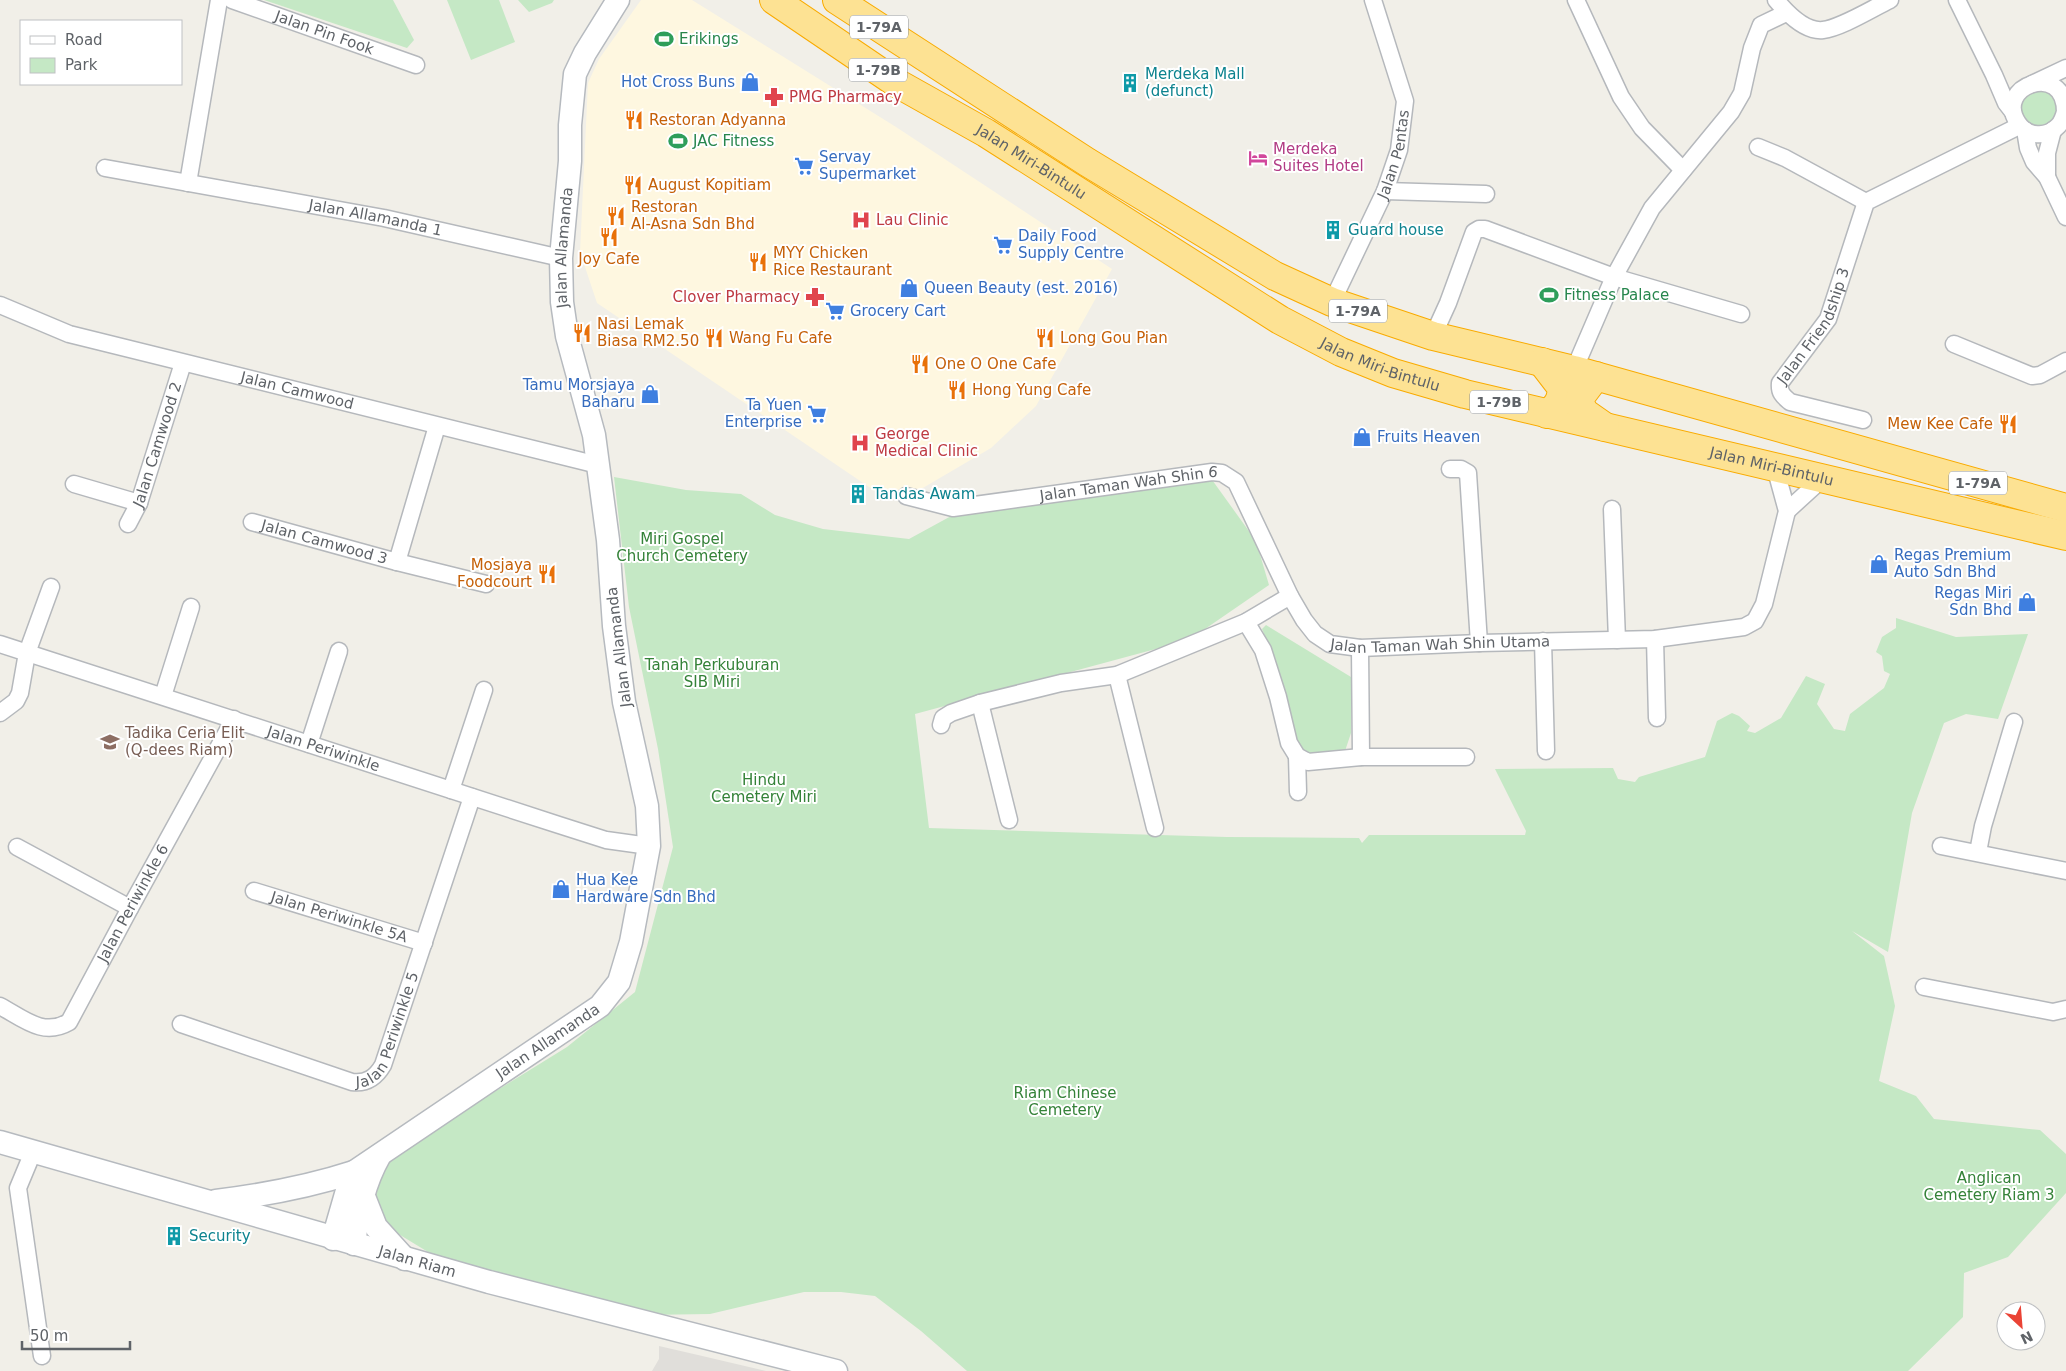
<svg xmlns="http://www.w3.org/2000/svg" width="2066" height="1371" font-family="'DejaVu Sans',sans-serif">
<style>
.commercial{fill:#fef7e0}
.industrial{fill:#e0deda}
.green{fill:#c5e8c5}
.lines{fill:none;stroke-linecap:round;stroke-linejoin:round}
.street-casing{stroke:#b5b8bc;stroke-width:19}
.secondary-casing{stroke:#b6babf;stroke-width:25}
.highway-casing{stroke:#f9ab00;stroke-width:30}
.street{stroke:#fff;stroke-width:16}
.secondary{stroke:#fff;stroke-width:22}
.highway{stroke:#fde293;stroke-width:28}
.labels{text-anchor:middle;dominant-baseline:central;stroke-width:4;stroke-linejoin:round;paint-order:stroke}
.shield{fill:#fff;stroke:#8f9295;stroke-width:1}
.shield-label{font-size:14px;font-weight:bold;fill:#5f6368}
.street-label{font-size:15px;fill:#5f6368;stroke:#fff}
.leisure-label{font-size:15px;fill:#27864d;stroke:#fff;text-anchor:start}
.culture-label{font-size:15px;fill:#0d838f;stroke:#fff;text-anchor:start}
.shop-label{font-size:15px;fill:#366cbe;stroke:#fff;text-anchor:start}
.health-label{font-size:15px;fill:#be3a42;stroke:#fff;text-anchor:start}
.food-label{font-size:15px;fill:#c56008;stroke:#fff;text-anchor:start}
.hotel-label{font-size:15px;fill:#b23c85;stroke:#fff;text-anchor:start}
.park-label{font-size:15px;fill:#348238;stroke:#fff}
.education-label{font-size:15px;fill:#785e54;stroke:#fff;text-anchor:start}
</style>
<rect width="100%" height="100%" fill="#f1efe8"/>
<path class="commercial" d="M641,0h51l204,127 216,142 -76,137 -45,42 -87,51 -29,-8 -278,-188 -17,-51 8,-169 11,-24z"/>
<path class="industrial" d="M659,1346l39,9 68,16h-114l7,-12z"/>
<g class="green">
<path d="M264,0h129l21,40 -7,8z"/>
<path d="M447,0h52l16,42 -44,18z"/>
<path d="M518,0h36l-2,3 -23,9z"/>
<path d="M2049,88l13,23 -20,20 -21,-9 -2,-22 4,-6z"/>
<path d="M614,477l72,13 55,4 34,21 48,14 86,10 44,-24 257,-38 46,64 13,44 -80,55 -274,74 14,114 298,9 132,1 3,5 7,-8h156l1,-4 -31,-62 118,-1 5,11 17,3 4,-5 66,-20 12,-36 15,-8 7,3 11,10 -3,5 8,2 26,-15 25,-42 19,8 -8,20 17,25 11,2 5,-17 34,-26 6,-14 -6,-3 -2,-15 -6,-4 6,-15 14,-9v-10l60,19 72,-3 -30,85 -32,-5 -22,9 -32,90 -24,139 -36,-21 32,25 11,50 -16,75 37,15 18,23 106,11 26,24v39l-58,64 -44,16 -1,44 -55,54h-941l-46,-40 -46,-35 -34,-4h-37l-94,22 -66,1 -139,-33 -77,-30 -46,-28 -6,-26 3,-23 21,-25 167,-103 68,-55 38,-145 -15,-98 -29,-142z"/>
<path d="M1266,625l85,52v56l-6,18 -36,3 -9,-3 -4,-8c-8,-40 -17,-77 -34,-114z"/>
</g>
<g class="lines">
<g class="street-casing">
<g id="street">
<path id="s1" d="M232,0l184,65"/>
<path d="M1576,0l45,97 21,31 41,42"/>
<path d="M1776,0c10,12 29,32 47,30 18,-2 50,-22 67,-30"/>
<path d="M1957,0l37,75 12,28 7,9"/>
<path d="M2032,84l34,-16"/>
<path d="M2065,112c0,-52 -72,-26 -47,11 9,14 29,15 40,3 5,-5 6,-11 8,-18"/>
<path d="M2025,130l3,18 6,14 13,15 19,40"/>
<path d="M1758,147l27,11 81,44"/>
<path id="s2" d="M105,168l279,50 177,40"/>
<path d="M2047,177v-24l6,-23"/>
<path d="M188,183l31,-183"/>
<path d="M1385,191l101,3"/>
<path id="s3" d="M1332,302l53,-111 14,-41 6,-49 -32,-101"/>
<path id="s4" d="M0,305l69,29 529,131"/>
<path d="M1433,336l15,-33 26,-71 5,-3h6l129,48 127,37"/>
<path d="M1954,344l78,32 8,-1 26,-14"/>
<path d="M1574,370l40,-93 38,-69 79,-96 11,-19 10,-45 9,-23 25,-12"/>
<path id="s5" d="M1863,420l-73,-18c-7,-6 -11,-9 -10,-19l48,-64 38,-117 153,-76"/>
<path d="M1450,469h11l7,4 11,170"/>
<path d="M74,484l65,19"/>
<path id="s6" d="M906,496l47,12 259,-36 10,1 14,9 54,114"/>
<path d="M1612,509l5,131"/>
<path d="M1787,511l35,-32"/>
<path id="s7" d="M252,522l145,40 40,-136"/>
<path id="s8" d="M128,524l11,-21 44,-140"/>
<path d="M397,562l89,22"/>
<path d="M1246,622l17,28 15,47 11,46 8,13 11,6 53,-5h105"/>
<path d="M1655,639l2,79"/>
<path d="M1543,641l3,110"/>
<path id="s9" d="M0,644l559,181 47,15 43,6"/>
<path d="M1360,648l1,109"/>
<path d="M1117,675l38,153"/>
<path d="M163,696l28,-89"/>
<path d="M980,703l29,117"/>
<path d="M0,713l16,-12 4,-8 7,-40 24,-66"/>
<path id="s10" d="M941,725l2,-7 8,-5 29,-10 81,-20 56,-8 129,-53 44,-26 14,24 11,14 15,10 30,4 119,-5 176,-4 89,-12 11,-6 9,-17 23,-93 -12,-44"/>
<path d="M309,744l30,-93"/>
<path d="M1297,756l1,36"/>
<path d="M451,790l33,-100"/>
<path d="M1941,846l125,25"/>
<path d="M17,847l113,61"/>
<path d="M1978,852l5,-26 31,-104"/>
<path id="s11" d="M254,891l170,52"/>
<path d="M1924,987l129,25 13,-3"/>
<path id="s12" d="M0,1006c24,13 43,31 69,16l61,-114 104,-189"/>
<path id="s13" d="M181,1024l171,58c15,2 24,-5 31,-17l89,-268"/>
<path d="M33,1152l-15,36 24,168"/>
</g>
</g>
<g class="secondary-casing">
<g id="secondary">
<path id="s14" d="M0,1142l489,140 347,89"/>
<path d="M363,1194l13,33 29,32"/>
<path d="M216,1201c48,-6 92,-14 138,-29"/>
<path id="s15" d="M333,1239l15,-52 6,-15 246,-166 19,-24 12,-40 18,-96 -2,-40 -23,-104 -10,-76 -6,-86 -14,-105 -27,-99 -5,-34 -1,-44 9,-97v-36l5,-51 10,-21 33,-53"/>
<path d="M354,1244c4,-32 10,-61 26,-89"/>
</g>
</g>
<g class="highway-casing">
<g id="highway">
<path id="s16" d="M774,0l121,82 91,51 294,187 61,32 52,21 72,21 601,142"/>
<path d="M837,0l250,162 188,114 57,26 101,34 141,34 492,138"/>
<path d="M1542,362l20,26c-1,13 -4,18 -15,26"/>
<path d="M1596,376l-15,20 -2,7 6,10 20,14"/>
</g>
</g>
<use href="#street" class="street"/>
<use href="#secondary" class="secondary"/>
<use href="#highway" class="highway"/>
</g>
<defs>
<g id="stadium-bare" transform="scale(1.5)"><path d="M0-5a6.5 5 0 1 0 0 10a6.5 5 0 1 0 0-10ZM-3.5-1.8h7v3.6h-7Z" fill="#2e9e5b" stroke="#fff" stroke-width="2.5" paint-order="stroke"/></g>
<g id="shop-bare" transform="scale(1.5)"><path d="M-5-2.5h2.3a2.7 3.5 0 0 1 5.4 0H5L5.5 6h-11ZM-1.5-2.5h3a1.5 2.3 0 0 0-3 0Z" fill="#3f7fe0" stroke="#fff" stroke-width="2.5" paint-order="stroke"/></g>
<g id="building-bare" transform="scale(1.5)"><path d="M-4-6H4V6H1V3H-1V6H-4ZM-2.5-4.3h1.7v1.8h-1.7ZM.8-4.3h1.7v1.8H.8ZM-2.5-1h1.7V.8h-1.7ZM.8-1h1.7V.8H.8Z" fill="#0f9aa8" stroke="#fff" stroke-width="2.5" paint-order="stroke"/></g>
<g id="pharmacy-bare" transform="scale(1.5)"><path d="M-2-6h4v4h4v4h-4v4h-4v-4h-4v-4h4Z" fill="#e0444e" stroke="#fff" stroke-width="2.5" paint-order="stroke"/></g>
<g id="restaurant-bare" transform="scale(1.5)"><path d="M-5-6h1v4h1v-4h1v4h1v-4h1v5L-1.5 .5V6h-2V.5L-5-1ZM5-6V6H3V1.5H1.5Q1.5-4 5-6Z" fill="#e8710a" stroke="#fff" stroke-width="2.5" paint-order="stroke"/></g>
<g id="hotel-bare" transform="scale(1.5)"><path d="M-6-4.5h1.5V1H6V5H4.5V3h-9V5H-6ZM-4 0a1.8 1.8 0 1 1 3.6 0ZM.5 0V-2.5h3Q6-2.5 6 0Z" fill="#d1479c" stroke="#fff" stroke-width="2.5" paint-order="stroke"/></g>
<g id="supermarket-bare" transform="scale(1.5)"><path d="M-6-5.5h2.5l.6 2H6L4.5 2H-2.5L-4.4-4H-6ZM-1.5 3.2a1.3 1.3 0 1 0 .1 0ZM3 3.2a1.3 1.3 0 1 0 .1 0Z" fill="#3f7fe0" stroke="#fff" stroke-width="2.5" paint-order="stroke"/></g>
<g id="hospital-bare" transform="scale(1.5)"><path d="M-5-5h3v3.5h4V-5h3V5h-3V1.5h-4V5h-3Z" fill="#e0444e" stroke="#fff" stroke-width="2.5" paint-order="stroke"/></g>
<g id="school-bare" transform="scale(1.5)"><path d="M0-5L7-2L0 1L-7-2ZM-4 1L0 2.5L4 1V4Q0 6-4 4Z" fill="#8d6e63" stroke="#fff" stroke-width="2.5" paint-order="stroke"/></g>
</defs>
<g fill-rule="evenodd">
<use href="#stadium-bare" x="664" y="39"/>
<use href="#shop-bare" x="750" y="82"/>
<use href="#building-bare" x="1130" y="83"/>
<use href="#pharmacy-bare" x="774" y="97"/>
<use href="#restaurant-bare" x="634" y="120"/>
<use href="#stadium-bare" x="678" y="141"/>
<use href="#hotel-bare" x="1258" y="158"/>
<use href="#supermarket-bare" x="804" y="166"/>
<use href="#restaurant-bare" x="633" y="185"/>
<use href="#restaurant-bare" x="616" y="216"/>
<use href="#hospital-bare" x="861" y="220"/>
<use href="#building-bare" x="1333" y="230"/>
<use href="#restaurant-bare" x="609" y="237"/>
<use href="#supermarket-bare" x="1003" y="245"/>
<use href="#restaurant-bare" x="758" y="262"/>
<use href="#shop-bare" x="909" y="288"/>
<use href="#stadium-bare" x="1549" y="295"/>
<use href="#pharmacy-bare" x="815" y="297"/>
<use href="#supermarket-bare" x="835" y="311"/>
<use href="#restaurant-bare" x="582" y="333"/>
<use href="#restaurant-bare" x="714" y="338"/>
<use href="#restaurant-bare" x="1045" y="338"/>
<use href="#restaurant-bare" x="920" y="364"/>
<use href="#restaurant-bare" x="957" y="390"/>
<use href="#shop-bare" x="650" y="394"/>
<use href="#supermarket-bare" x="817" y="414"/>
<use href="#restaurant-bare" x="2008" y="424"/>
<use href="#shop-bare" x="1362" y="437"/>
<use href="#hospital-bare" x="860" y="443"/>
<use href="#building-bare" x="858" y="494"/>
<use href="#shop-bare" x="1879" y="564"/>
<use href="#restaurant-bare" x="547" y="574"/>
<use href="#shop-bare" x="2027" y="602"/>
<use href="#school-bare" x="110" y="742"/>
<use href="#shop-bare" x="561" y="889"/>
<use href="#building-bare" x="174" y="1236"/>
</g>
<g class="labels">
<g class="shield">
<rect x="850" y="15.5" width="58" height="23" rx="4"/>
<rect x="849" y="58.5" width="58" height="23" rx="4"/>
<rect x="1329" y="299.5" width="58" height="23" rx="4"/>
<rect x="1470" y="390.5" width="58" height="23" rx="4"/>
<rect x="1949" y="471.5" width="58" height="23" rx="4"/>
</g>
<g class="shield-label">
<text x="879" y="27">1-79A</text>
<text x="878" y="70">1-79B</text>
<text x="1358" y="311">1-79A</text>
<text x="1499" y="402">1-79B</text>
<text x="1978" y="483">1-79A</text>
</g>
<g class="street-label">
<text stroke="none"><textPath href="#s1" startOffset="98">Jalan Pin Fook</textPath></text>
<text stroke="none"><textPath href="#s3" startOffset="161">Jalan Pentas</textPath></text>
<text stroke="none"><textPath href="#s16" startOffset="304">Jalan Miri-Bintulu</textPath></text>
<text stroke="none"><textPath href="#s2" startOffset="275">Jalan Allamanda 1</textPath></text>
<text stroke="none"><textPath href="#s15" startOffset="1144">Jalan Allamanda</textPath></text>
<text stroke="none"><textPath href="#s5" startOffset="165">Jalan Friendship 3</textPath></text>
<text stroke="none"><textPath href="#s16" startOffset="709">Jalan Miri-Bintulu</textPath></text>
<text stroke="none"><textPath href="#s4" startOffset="310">Jalan Camwood</textPath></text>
<text stroke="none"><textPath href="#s8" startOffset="85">Jalan Camwood 2</textPath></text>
<text stroke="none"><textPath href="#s16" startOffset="1114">Jalan Miri-Bintulu</textPath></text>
<text stroke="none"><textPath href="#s6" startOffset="226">Jalan Taman Wah Shin 6</textPath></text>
<text stroke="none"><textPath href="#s7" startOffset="75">Jalan Camwood 3</textPath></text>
<text stroke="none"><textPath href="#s10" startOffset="552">Jalan Taman Wah Shin Utama</textPath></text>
<text transform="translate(619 647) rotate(-97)">Jalan Allamanda</text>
<text stroke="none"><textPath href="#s9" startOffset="340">Jalan Periwinkle</textPath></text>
<text stroke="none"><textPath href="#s12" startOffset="210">Jalan Periwinkle 6</textPath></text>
<text stroke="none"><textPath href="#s11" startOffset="89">Jalan Periwinkle 5A</textPath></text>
<text stroke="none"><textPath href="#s13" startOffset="250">Jalan Periwinkle 5</textPath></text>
<text stroke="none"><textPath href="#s15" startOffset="304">Jalan Allamanda</textPath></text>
<text stroke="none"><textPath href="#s14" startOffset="434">Jalan Riam</textPath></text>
</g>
<g class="leisure-label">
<text x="679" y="39">Erikings</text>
<text x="693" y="141">JAC Fitness</text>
<text x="1564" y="295">Fitness Palace</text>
</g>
<g class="culture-label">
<text x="1145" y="74">Merdeka Mall<tspan x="1145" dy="17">(defunct)</tspan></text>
<text x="1348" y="230">Guard house</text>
<text x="873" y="494">Tandas Awam</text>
<text x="189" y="1236">Security</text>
</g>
<g class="shop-label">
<text x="735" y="82" text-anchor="end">Hot Cross Buns</text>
<text x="819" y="157">Servay<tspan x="819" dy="17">Supermarket</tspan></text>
<text x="1018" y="236">Daily Food<tspan x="1018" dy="17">Supply Centre</tspan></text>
<text x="924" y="288">Queen Beauty (est. 2016)</text>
<text x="850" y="311">Grocery Cart</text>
<text x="635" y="385" text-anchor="end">Tamu Morsjaya<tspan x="635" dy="17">Baharu</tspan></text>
<text x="802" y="405" text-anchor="end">Ta Yuen<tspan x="802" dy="17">Enterprise</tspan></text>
<text x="1377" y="437">Fruits Heaven</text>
<text x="1894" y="555">Regas Premium<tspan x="1894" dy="17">Auto Sdn Bhd</tspan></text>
<text x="2012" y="593" text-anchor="end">Regas Miri<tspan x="2012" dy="17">Sdn Bhd</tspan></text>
<text x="576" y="880">Hua Kee<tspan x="576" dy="17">Hardware Sdn Bhd</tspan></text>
</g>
<g class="health-label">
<text x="789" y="97">PMG Pharmacy</text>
<text x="876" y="220">Lau Clinic</text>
<text x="800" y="297" text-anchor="end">Clover Pharmacy</text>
<text x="875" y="434">George<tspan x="875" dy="17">Medical Clinic</tspan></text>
</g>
<g class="food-label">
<text x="649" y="120">Restoran Adyanna</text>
<text x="648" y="185">August Kopitiam</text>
<text x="631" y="207">Restoran<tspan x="631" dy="17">Al-Asna Sdn Bhd</tspan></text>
<text x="773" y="253">MYY Chicken<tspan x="773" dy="17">Rice Restaurant</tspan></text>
<text x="609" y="259" text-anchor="middle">Joy Cafe</text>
<text x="597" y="324">Nasi Lemak<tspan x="597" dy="17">Biasa RM2.50</tspan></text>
<text x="729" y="338">Wang Fu Cafe</text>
<text x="1060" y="338">Long Gou Pian</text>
<text x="935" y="364">One O One Cafe</text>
<text x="972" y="390">Hong Yung Cafe</text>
<text x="1993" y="424" text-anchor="end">Mew Kee Cafe</text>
<text x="532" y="565" text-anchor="end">Mosjaya<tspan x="532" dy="17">Foodcourt</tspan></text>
</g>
<g class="hotel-label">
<text x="1273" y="149">Merdeka<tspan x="1273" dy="17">Suites Hotel</tspan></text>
</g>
<g class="park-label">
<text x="682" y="539">Miri Gospel<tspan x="682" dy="17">Church Cemetery</tspan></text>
<text x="712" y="665">Tanah Perkuburan<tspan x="712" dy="17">SIB Miri</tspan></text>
<text x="764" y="780">Hindu<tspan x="764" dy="17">Cemetery Miri</tspan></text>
<text x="1065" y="1093">Riam Chinese<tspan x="1065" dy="17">Cemetery</tspan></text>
<text x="1989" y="1178">Anglican<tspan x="1989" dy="17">Cemetery Riam 3</tspan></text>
</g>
<g class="education-label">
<text x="125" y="733">Tadika Ceria Elit<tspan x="125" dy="17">(Q-dees Riam)</tspan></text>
</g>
</g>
<rect x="20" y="20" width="162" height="65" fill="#ffffff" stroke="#bfc1c3"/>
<rect x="30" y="36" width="25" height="8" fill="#ffffff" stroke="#bfc1c3"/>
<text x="65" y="45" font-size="15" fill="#5f6368">Road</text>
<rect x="30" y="58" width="25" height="15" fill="#c5e8c5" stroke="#bfc1c3"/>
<text x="65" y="70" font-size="15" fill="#5f6368">Park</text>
<g transform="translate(2021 1326) rotate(154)"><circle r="24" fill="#ffffff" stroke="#bfc1c3"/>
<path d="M0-4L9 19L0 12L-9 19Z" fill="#ea4335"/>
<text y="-8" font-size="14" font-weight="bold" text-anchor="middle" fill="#5f6368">N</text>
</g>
<path d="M22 1341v8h108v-8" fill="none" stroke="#5f6368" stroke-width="2.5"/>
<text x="30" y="1341" font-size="15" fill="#5f6368" stroke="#ffffff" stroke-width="4" paint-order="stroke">50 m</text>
</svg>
